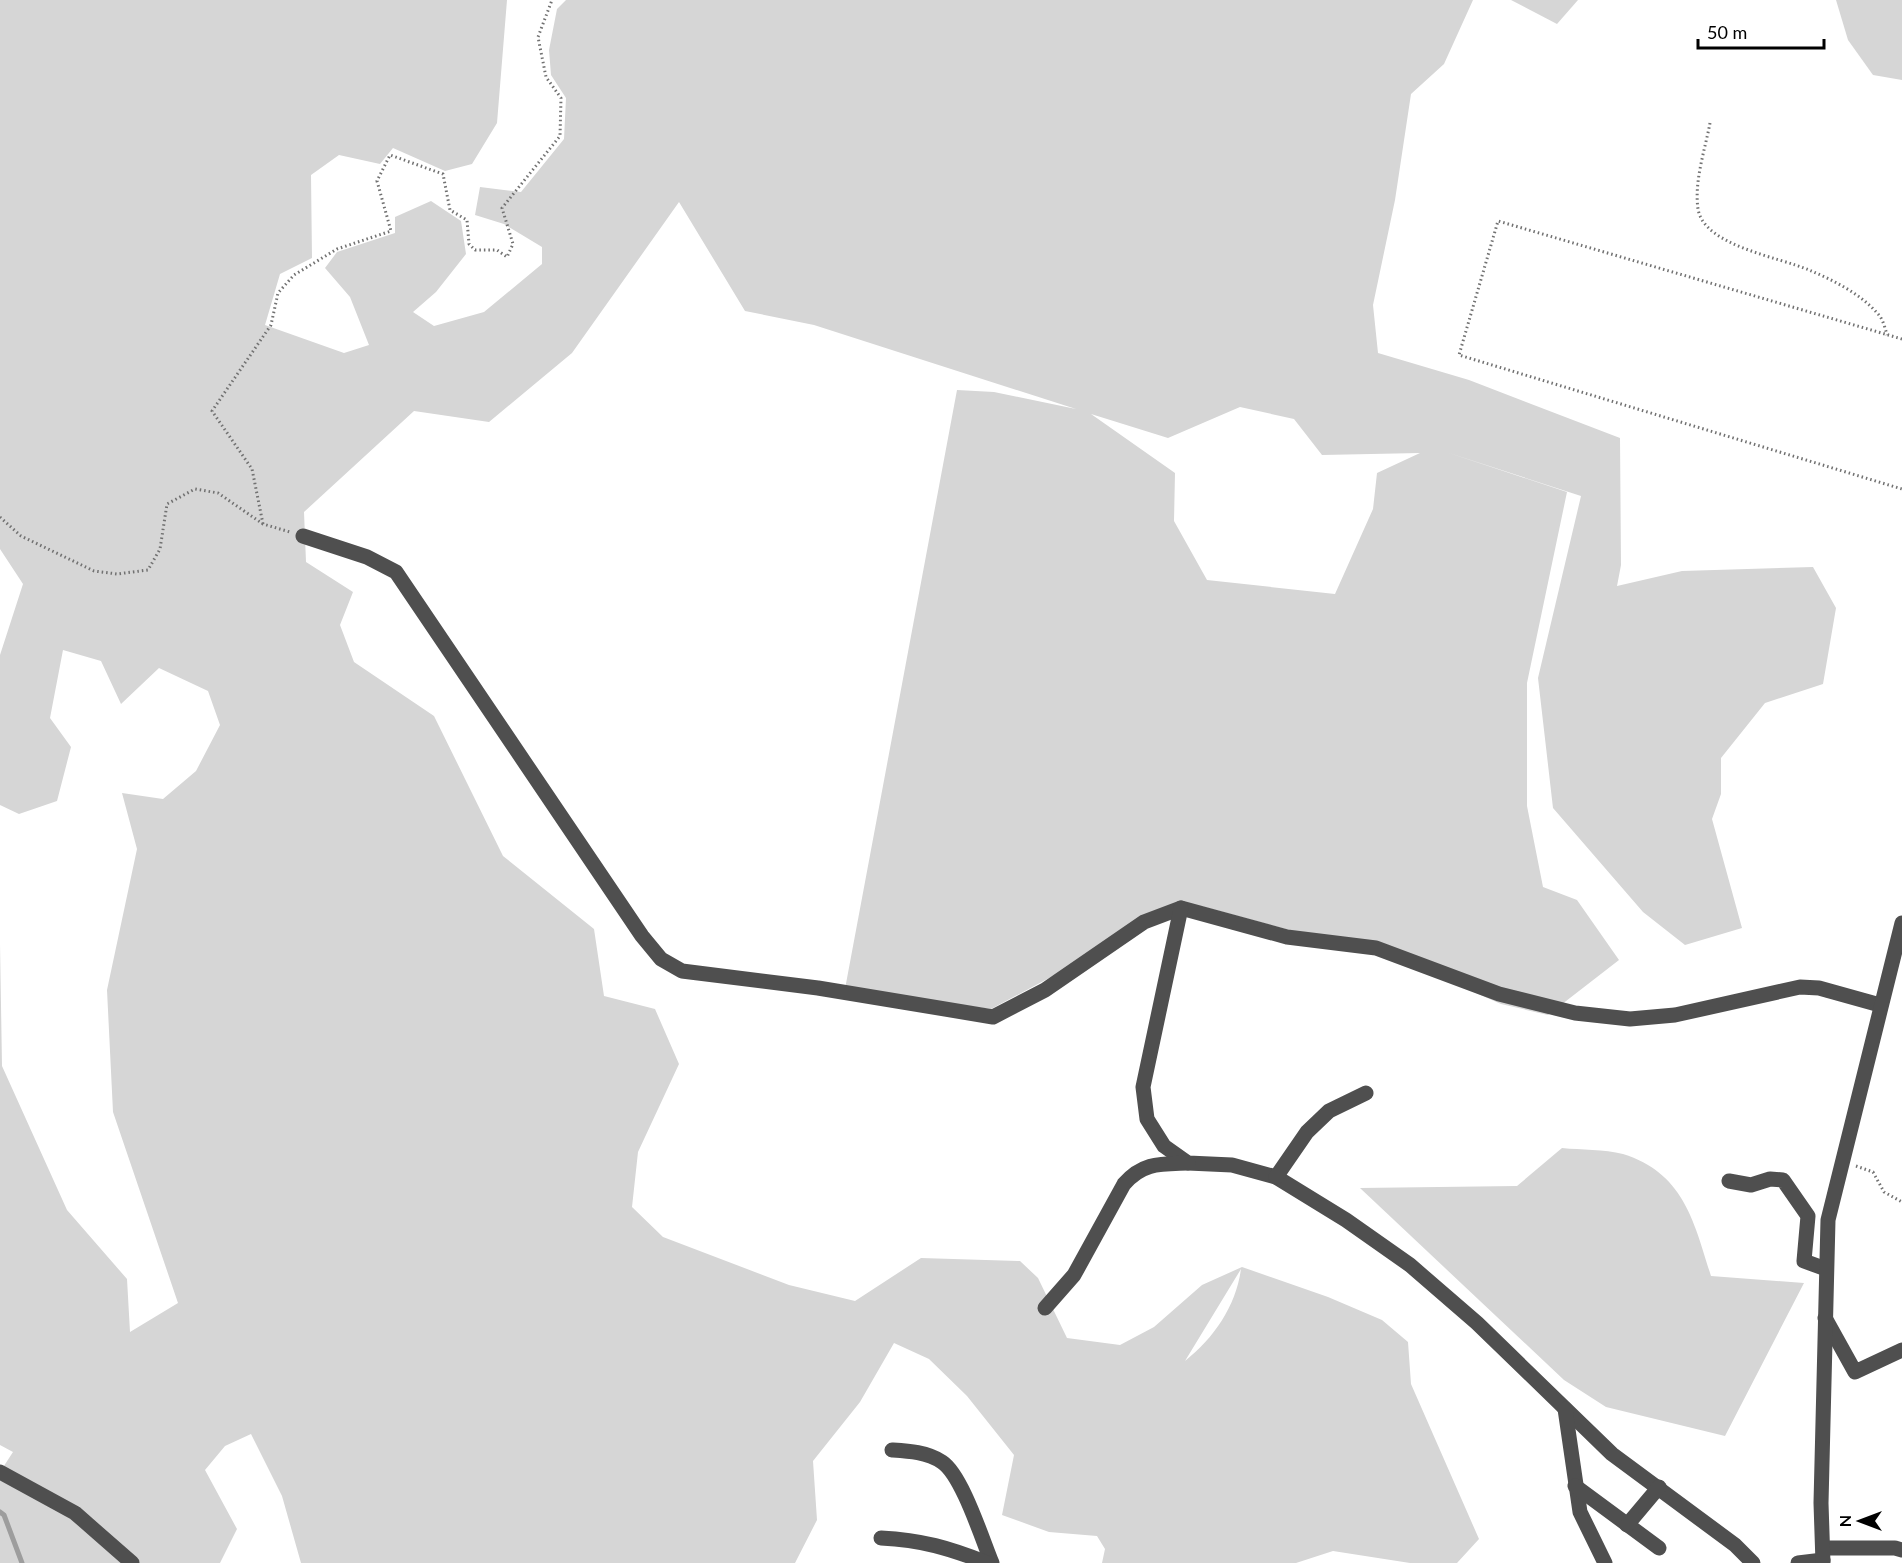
<svg xmlns="http://www.w3.org/2000/svg" width="1902" height="1563" font-family="Lato,sans-serif">
<style>
.green{fill:#d6d6d6;fill-rule:evenodd}
.lines{fill:none;stroke-linecap:round;stroke-linejoin:round}
.stream{stroke:#9d9d9d;stroke-width:5}
.path{stroke:#717171;stroke-width:3;stroke-dasharray:1.5 3;stroke-linecap:butt}
.minor{stroke:#4f4f4f;stroke-width:15}
</style>
<rect width="100%" height="100%" fill="#fff"/>
<g class="green">
<path d="M0,0h507l-10,123 -25,41 -27,7 -52,-23 -13,16 -41,-9 -28,20 1,83 -32,16 -15,51 79,28 25,-8 -19,-48 -25,-29 12,-16 58,-19v-16l36,-16 30,20 5,33 -30,38 -23,20 21,14 50,-14 58,-48v-17l-38,-23 -29,-9 5,-28 41,5 43,-53 2,-41 -15,-23 -2,-25 8,-41 9,-9h907l-29,64 -33,30 -16,106 -22,105 5,48 91,27 151,58 1,127 -4,21 65,-15 131,-4 23,41 -13,76 -58,19 -44,55v36l-9,25 30,109 -57,17 -42,-33 -90,-104 -15,-130 43,-182 -135,-44 121,40 -40,191v123l16,81 34,13 42,60 -71,55 -47,-11 -98,-43 -202,-55 -38,2 -69,46 -103,55 -146,-20 112,-599 37,2 82,17 -262,-84 -69,-14 -66,-109 -107,151 -83,69 -75,-11 -110,101 2,50 47,30 -13,33 14,37 80,54 69,140 91,73 10,67 51,13 24,55 -41,88 -6,55 31,30 126,48 66,16 66,-43 99,3 18,17 29,60 53,7 34,-18 48,-42 40,-18 86,30 54,23 26,22 3,42 68,155 -22,24h-47l-77,-12 -37,12h-194l3,-14 -8,-13 -48,-4 -47,-17 12,-60 -47,-59 -38,-37 -35,-16 -34,59 -47,59 4,59 -22,43h-494l-19,-67 -31,-62 -26,12 -20,24 32,59 -17,34h-220v-91l13,-20 -13,-7v-501l2,122 65,144 60,69 3,53 48,-29 -65,-191 -6,-122 30,-141 -15,-56 41,6 33,-28 24,-46 -12,-34 -49,-23 -38,36 -20,-43 -38,-11 -13,68 21,29 -14,54 -38,13 -19,-9v-150l23,-71 -23,-35zM1240,407l54,12 28,36 98,-2 -43,20 -4,36 -38,85 -128,-14 -33,-59 1,-48 -84,-59 77,24zM1241,1269c-5,37 -27,69 -56,92z"/>
<path d="M1511,0h67l-21,24z"/>
<path d="M1836,0h66v80l-29,-5 -25,-35z"/>
<path d="M1562,1148c19,2 42,1 61,6 61,19 71,68 88,122l93,7 -79,153 -119,-29 -42,-27 -204,-192 157,-2z"/>
</g>
<g class="lines">
<path class="stream" d="M0,1512l4,3 18,48"/>
<g class="path">
<path d="M1710,123c-5,27 -16,58 -12,86 6,37 81,48 111,61 24,10 52,24 69,44 5,5 7,14 9,21"/>
<path d="M1902,339l-404,-118 -39,134 443,134"/>
<path d="M0,517l21,19 73,35 23,3 31,-4 12,-21 7,-45 28,-15 23,4 45,31 27,8"/>
<path d="M263,524l-11,-55 -40,-58 59,-86 7,-32 16,-18 43,-26 54,-18 -14,-50 13,-26 53,19 7,36 17,10 2,24 6,6h22l10,7 6,-13 -11,-36 58,-72 1,-38 -15,-21 -8,-40 14,-37"/>
<path d="M1856,1166l17,6 11,20 18,10"/>
</g>
<g class="minor">
<path d="M303,536l64,21 29,15 246,364 19,23 21,12 136,17 175,29 52,-27 99,-68 37,-14 106,29 89,11 123,46 76,19 55,6 45,-4 125,-28 19,1 61,17"/>
<path d="M1181,908l-38,179 4,32 17,27 24,17 44,2 44,12 70,43 64,45 67,58 135,131 123,91 18,18"/>
<path d="M1276,1177l31,-45 22,-21 37,-18"/>
<path d="M1729,1181l22,4 19,-6 13,1 25,36 -4,45 22,8"/>
<path d="M1045,1308l29,-33 50,-91c19,-22 37,-20 64,-21"/>
<path d="M1825,1318l30,54 47,-22"/>
<path d="M1565,1409l15,103 25,51"/>
<path d="M892,1450c16,1 35,2 50,12 20,13 40,77 50,101"/>
<path d="M0,1472l75,41 57,50"/>
<path d="M1575,1486l84,62"/>
<path d="M1627,1525l32,-38"/>
<path d="M881,1538c41,2 68,10 106,25"/>
<path d="M1823,1548h72l7,2"/>
<path d="M1798,1563l25,-3"/>
<path d="M1823,1563l-2,-60 7,-283 74,-297"/>
</g>
</g>
<g transform="translate(1860 1521) rotate(270)" stroke="#ffffff" stroke-width="4.5" paint-order="stroke">
<path d="M0-4.5L10 22L0 15L-10 22Z" fill="#000000"/>
<text y="-9" font-size="16" font-weight="bold" text-anchor="middle" fill="#000000">N</text>
</g>
<path d="M1698 39v9h126v-9" fill="none" stroke="#000000" stroke-width="3"/>
<text x="1707" y="39" font-size="18" fill="#000000" stroke="#ffffff" stroke-width="4.5" paint-order="stroke">50 m</text>
</svg>
